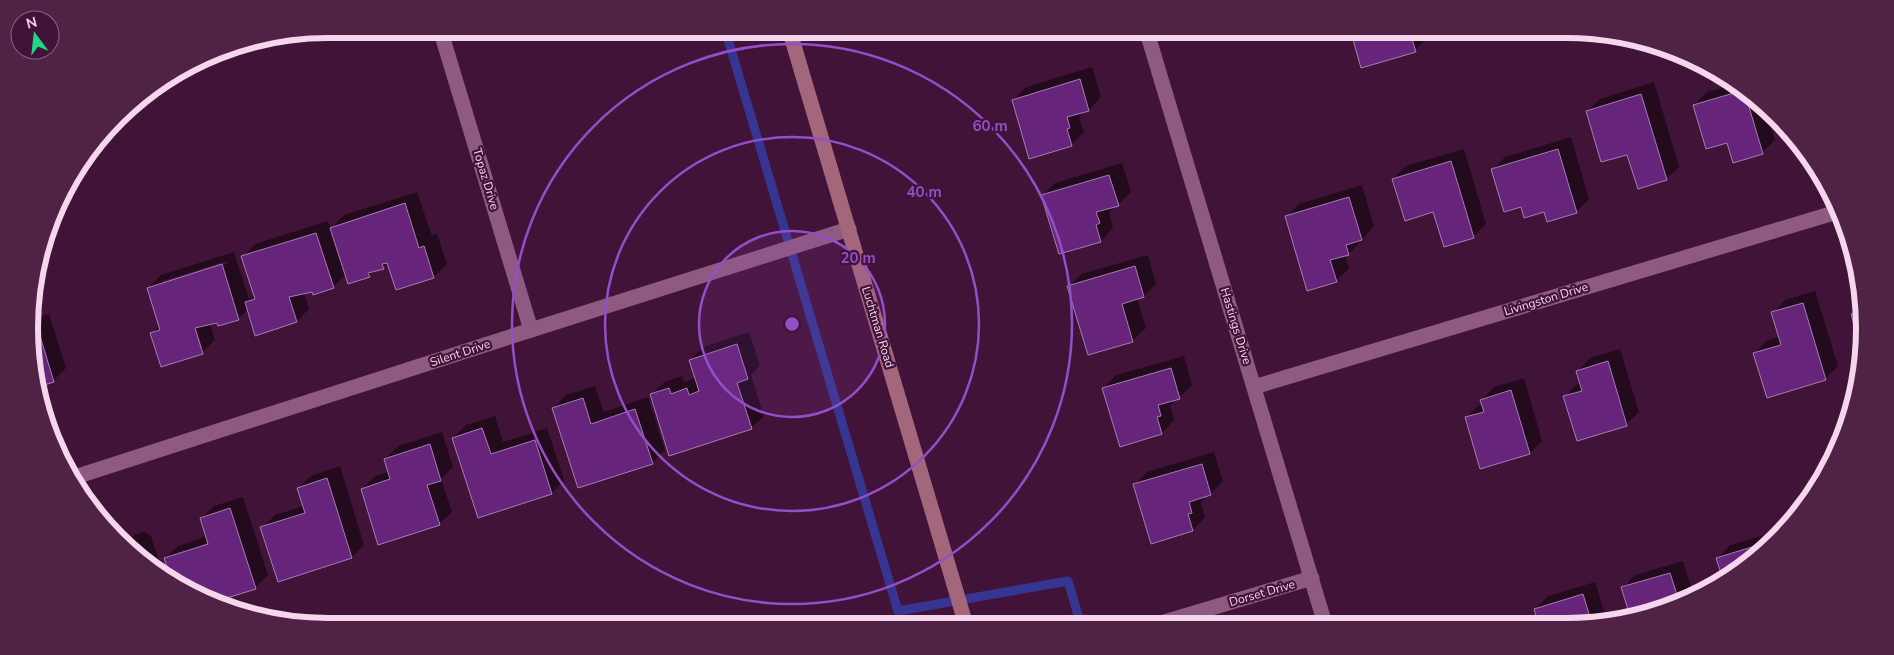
<svg xmlns="http://www.w3.org/2000/svg" width="1894" height="655" font-family="'Nunito Sans',sans-serif">
<style>
.shadow{fill:#0007;fill-rule:evenodd}
.lines{fill:none;stroke-linecap:round;stroke-linejoin:round}
.stream{stroke:#363692;stroke-width:9}
.building{fill:#66247a;stroke:#a57eb3}
.street{stroke:#8f5a81;stroke-width:15}
.secondary{stroke:#a4667a;stroke-width:15}
.ring{fill:none;stroke:#934ec8;stroke-width:2.5}
.labels{text-anchor:middle;dominant-baseline:central;stroke-width:4.5;stroke-linejoin:round;paint-order:stroke}
.street-label{font-size:12px;fill:#f5d6ec;stroke:#421338}
.rim{fill:none;stroke:#f5d6ec;stroke-width:6}
.centre{fill:#934ec8;stroke:#421338;stroke-width:2.5}
.ring-label{font-size:15px;text-anchor:middle;font-weight:bold;fill:#934ec8;stroke:#421338;stroke-width:4.5;stroke-linejoin:round;paint-order:stroke}
</style>
<rect width="100%" height="100%" fill="#421338"/>
<g class="shadow">
<path d="M1351,29h75l2,9 -13,12 -53,16z"/>
<path d="M1092,67l9,30 -12,13 -7,2v2l-3,3 5,15 -13,13 -58,-45 13,-13z"/>
<path d="M1654,82l25,85 -13,12 -38,-26 -41,-42 13,-12z"/>
<path d="M1736,84l12,6 18,21 9,29 -13,13 -34,-12 -34,-36 13,-13z"/>
<path d="M1571,137l18,62 -13,13 -31,-2 -52,-41 12,-12z"/>
<path d="M1464,149l22,75 -13,13 -39,-26 -41,-32 13,-13z"/>
<path d="M1122,163l9,29 -13,13 -7,2 1,3 -3,3 4,15 -12,13 -58,-46 12,-12z"/>
<path d="M1362,185l12,41 -25,28 -4,1 4,13 -13,13 -50,-64 13,-13z"/>
<path d="M417,192l15,44 5,-2 10,30 -13,13 -37,12 -9,-26 -5,4 -9,3 -5,6 -23,-2 -13,13 -29,6 5,16 -12,12 -49,-12 -9,10 -20,6 -1,-4 -8,2 5,17 -13,12 -50,-18 8,-9 -12,-37 13,-13 73,-23 15,47 6,-5 -12,-37 12,-13 73,-23 3,8 13,-14zM227,261l1,2 -66,21v-3zM194,322l8,25h-3l-7,-24z"/>
<path d="M1148,255l8,29 -12,12 -7,2 9,30 -13,12 -45,13 -19,-66 12,-13z"/>
<path d="M1815,291l23,75 -13,13 -70,-26 12,-13 13,-3 -7,-24 12,-13z"/>
<path d="M1862,305l-3,33 -7,-23z"/>
<path d="M49,314l17,54 -12,12 -16,6 -5,-67z"/>
<path d="M749,332l11,34 -9,9 13,41 -13,12 -100,-33 13,-13 18,-6 2,6 12,-4 -6,-18 13,-13z"/>
<path d="M1620,349l19,63 -13,13 -61,-28 12,-13 4,-1 -3,-12 12,-13z"/>
<path d="M1184,356l8,29 -13,13 -7,2 1,3 -3,3 4,14 -12,13 -58,-45 12,-13z"/>
<path d="M1524,378l18,63 -12,12 -64,-35 13,-13 4,-1 -1,-4 12,-13z"/>
<path d="M595,386l9,26 44,-15 17,53 -13,13 -98,-55 12,-13z"/>
<path d="M495,416l8,26 44,-14 17,52 -12,13 -99,-55 13,-13z"/>
<path d="M442,432l11,35 -12,12 11,33 -13,12 -77,-35 13,-13 14,-4 -4,-13 13,-13z"/>
<path d="M1214,452l9,30 -13,12 -7,2 1,3 -3,3 4,15 -12,13 -41,12 -17,-57 12,-13z"/>
<path d="M340,466l24,79 -12,12 -90,-29 13,-13 29,-9 -6,-18 13,-12z"/>
<path d="M243,497l25,78 -13,13 -39,12 -44,-19 -7,-23 13,-12 29,-10 -6,-17 13,-13z"/>
<path d="M1778,531l1,3 -15,18 -40,27 -6,-21 12,-13z"/>
<path d="M144,532l7,4 13,41 -37,-35 7,-7z"/>
<path d="M1683,561l11,36 -63,19 -8,-28 12,-13z"/>
<path d="M1595,582l13,41 -68,1 -5,-15 13,-13z"/>
</g>
<g class="lines">
<path class="stream" d="M725,29l173,582 170,-30 13,44"/>
</g>
<g class="building">
<path d="M1350,29h59l7,23 -55,16z"/>
<path d="M1080,79l9,32 -22,6 3,11 -3,1 5,17 -43,13 -17,-59z"/>
<path d="M1744,90l19,64 -30,9 -6,-20 -21,6 -13,-44z"/>
<path d="M1641,94l26,86 -29,9 -11,-34 -26,7 -15,-51z"/>
<path d="M1558,149l19,64 -30,9 -3,-10 -20,6 -3,-11 -17,5 -13,-43z"/>
<path d="M1451,161l23,77 -30,9 -11,-35 -28,9 -13,-42z"/>
<path d="M1109,175l10,31 -23,6 4,11 -4,2 5,17 -42,12 -18,-59z"/>
<path d="M1349,197l13,43 -16,5 3,10 -19,5 7,22 -30,9 -22,-75z"/>
<path d="M405,203l14,45 5,-2 10,32 -38,12 -9,-27 -5,1 2,5 -16,4 2,4 -22,7 -18,-56z"/>
<path d="M316,233l18,55 -21,7 -1,-3 -23,5 8,25 -42,14 -10,-34 10,-3 -14,-43z"/>
<path d="M222,264l17,56 -21,6 -1,-3 -22,5 8,26 -42,13 -11,-34 10,-3 -13,-42z"/>
<path d="M1135,266l9,31 -22,7 11,38 -45,13 -21,-69z"/>
<path d="M1803,303l23,77 -59,18 -14,-45 28,-8 -10,-33z"/>
<path d="M1861,311l-2,31 -8,-28z"/>
<path d="M37,326l17,56 -16,5 -4,-60z"/>
<path d="M737,344l11,35 -11,4 15,46 -83,27 -19,-62 19,-6 2,6 16,-6 2,7 10,-4 -10,-31z"/>
<path d="M1608,361l19,65 -50,15 -14,-45 19,-5 -6,-20z"/>
<path d="M1171,368l9,31 -22,6 3,11 -4,1 5,17 -42,13 -18,-59z"/>
<path d="M1511,390l19,64 -50,15 -15,-52 19,-5 -4,-12z"/>
<path d="M583,398l8,26 44,-15 18,55 -75,24 -26,-80z"/>
<path d="M482,428l9,26 44,-14 17,54 -74,24 -26,-80z"/>
<path d="M430,444l11,37 -14,4 13,40 -62,20 -17,-56 29,-10 -6,-20z"/>
<path d="M1202,464l9,31 -22,7 3,11 -4,1 5,17 -42,13 -18,-60z"/>
<path d="M327,478l25,80 -74,24 -18,-55 45,-14 -8,-25z"/>
<path d="M230,508l26,81 -39,12 -46,-21 -7,-22 44,-14 -8,-26z"/>
<path d="M1765,543l2,5 -3,4 -41,27 -7,-21z"/>
<path d="M1670,573l9,28 -49,15 -9,-29z"/>
<path d="M1583,594l9,30h-54l-4,-15z"/>
</g>
<g class="lines">
<g class="street">
<path d="M440,29l91,301"/>
<path d="M1146,29l179,595"/>
<path d="M1254,387l583,-175"/>
<path d="M72,478l459,-148 318,-101"/>
<path d="M1154,625l158,-47"/>
</g>
<path class="secondary" d="M789,29l177,596"/>
</g>
<circle cx="792" cy="324" r="93" fill="#934ec8" fill-opacity=".12"/>
<g class="ring">
<circle cx="792" cy="324" r="93"/>
<circle cx="792" cy="324" r="187"/>
<circle cx="792" cy="324" r="280"/>
</g>
<g class="labels">
<g class="street-label">
<text transform="translate(486 179) rotate(73)">Topaz Drive</text>
<text transform="translate(1546 299) rotate(-17)">Livingston Drive</text>
<text transform="translate(1236 326) rotate(73)">Hastings Drive</text>
<text transform="translate(878 327) rotate(73)">Luchtman Road</text>
<text transform="translate(460 353) rotate(-18)">Silent Drive</text>
<text transform="translate(1262 593) rotate(-16)">Dorset Drive</text>
</g>
</g>
<path d="M0 0H1894V655H0ZM328 38H1566A290 290 0 0 1 1856 328V328A290 290 0 0 1 1566 618H328A290 290 0 0 1 38 328V328A290 290 0 0 1 328 38Z" fill="#502346" fill-rule="evenodd"/>
<path class="rim" d="M328 38H1566A290 290 0 0 1 1856 328V328A290 290 0 0 1 1566 618H328A290 290 0 0 1 38 328V328A290 290 0 0 1 328 38Z"/>
<circle cx="792" cy="324" r="8" class="centre"/>
<g class="ring-label">
<text x="990" y="131">60 m</text>
<text x="924" y="197">40 m</text>
<text x="858" y="263">20 m</text>
</g>
<g transform="translate(35 35) rotate(345)"><circle r="24" fill="#421338" stroke="#8a6180"/>
<path d="M0-4L9 19L0 12L-9 19Z" fill="#1cd988"/>
<text y="-8" font-size="14" font-weight="bold" text-anchor="middle" fill="#f5d6ec">N</text>
</g>
</svg>
